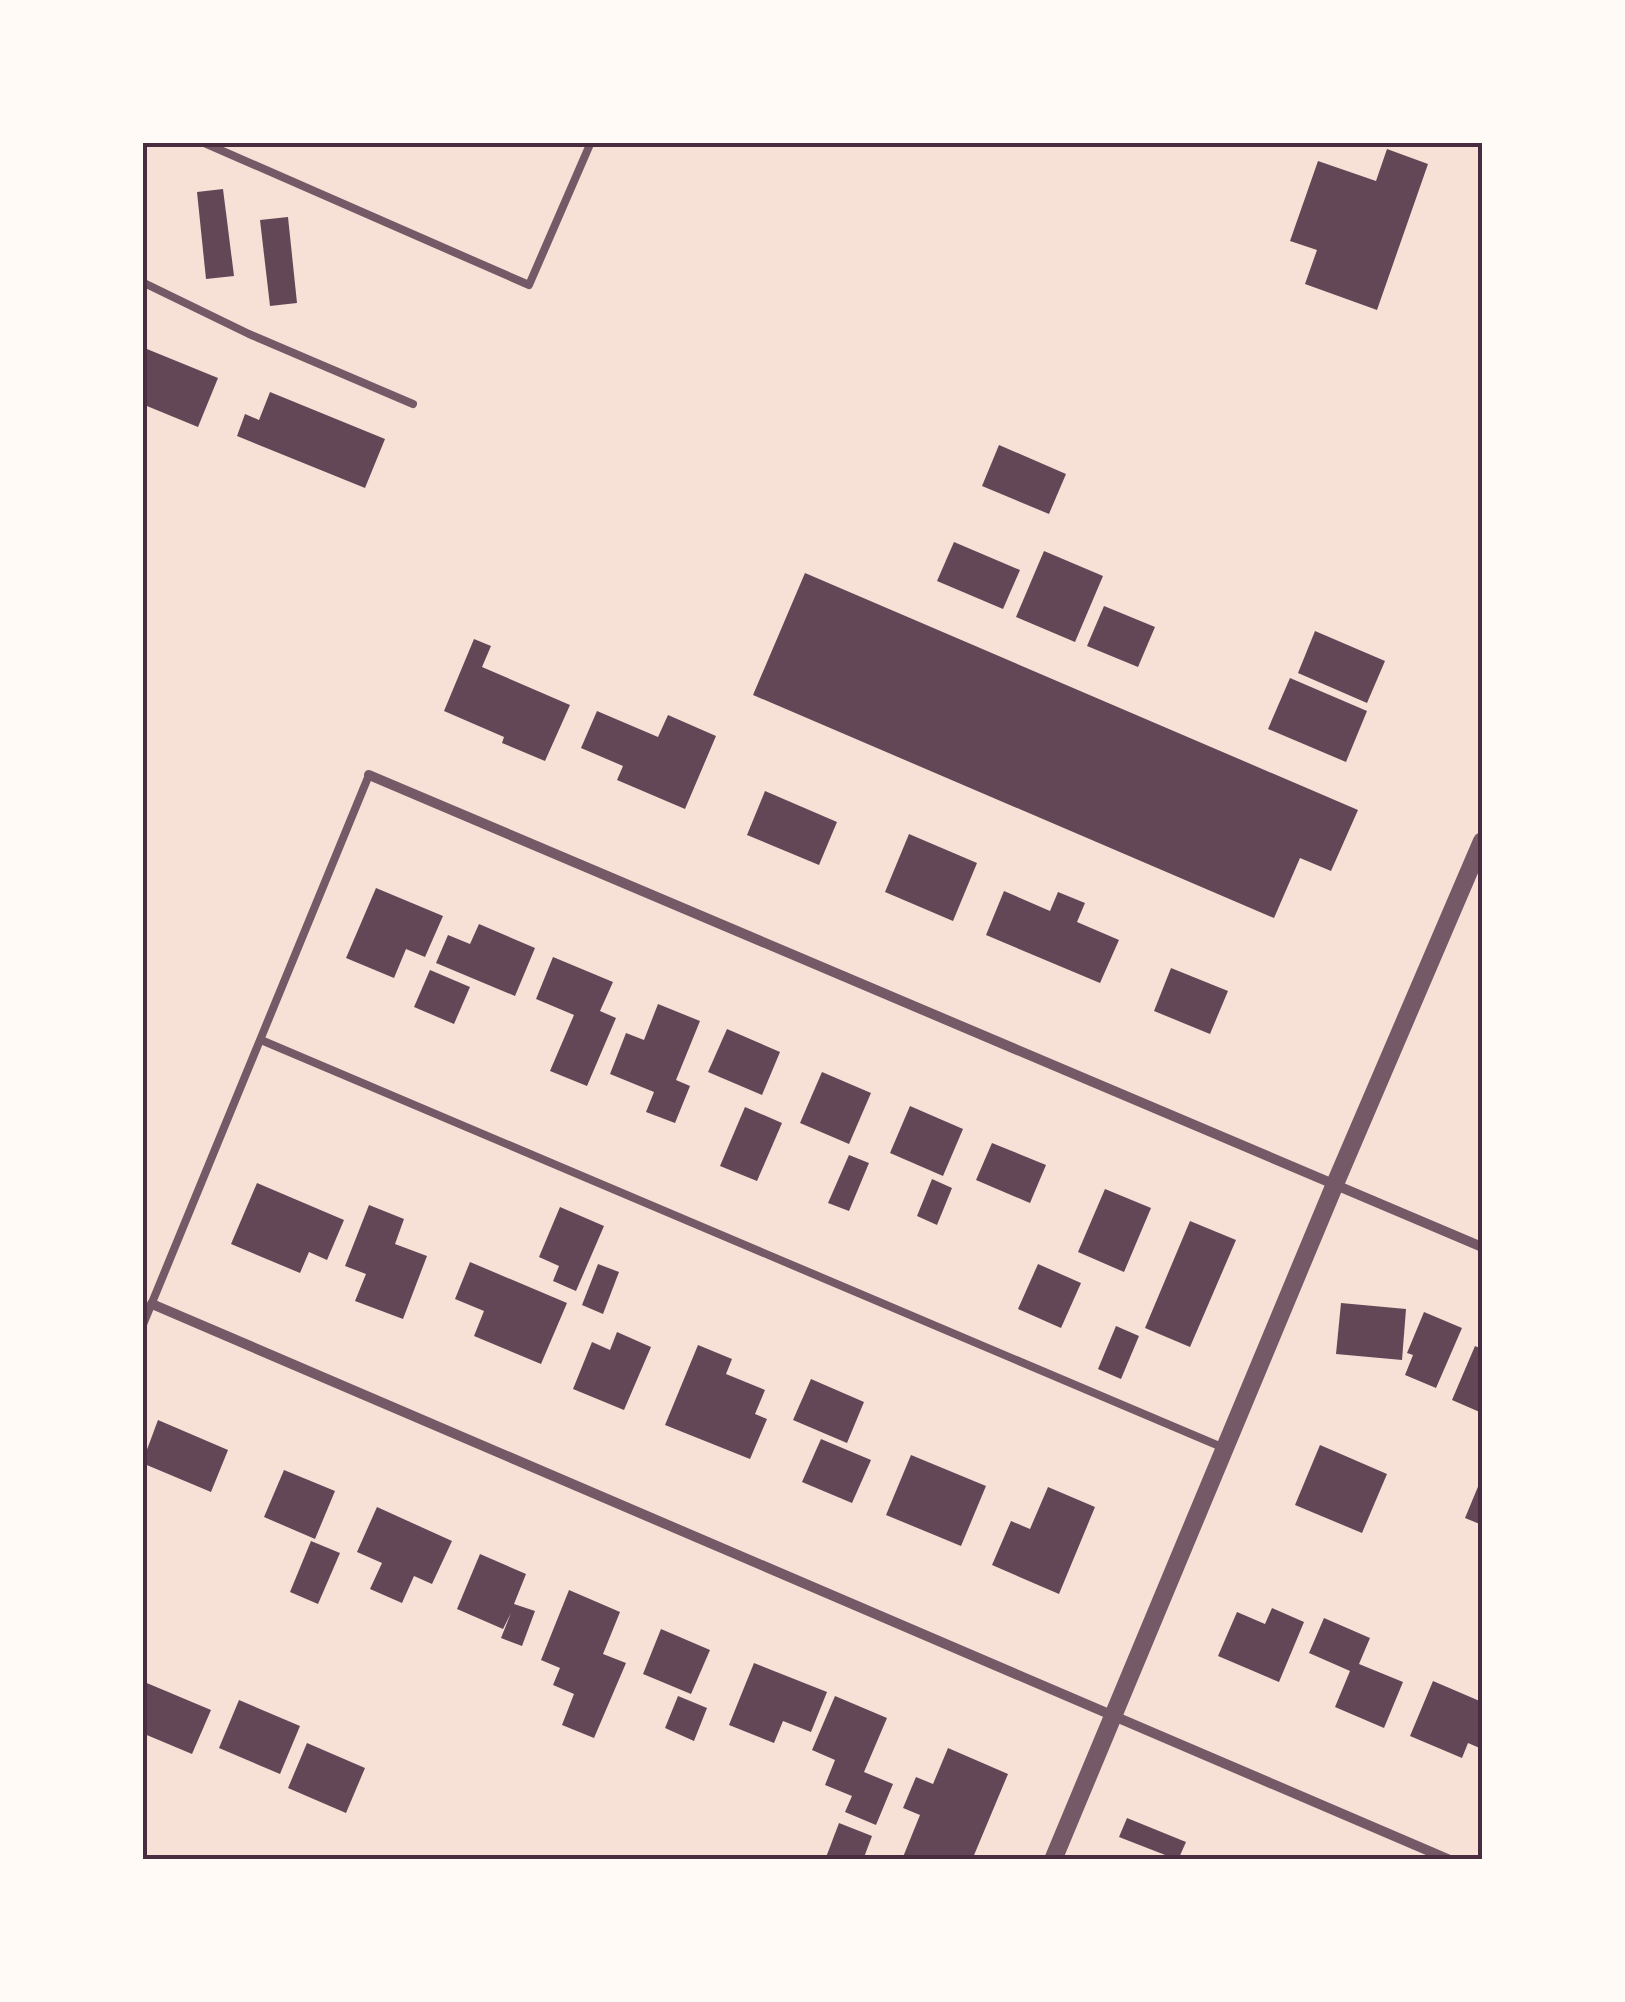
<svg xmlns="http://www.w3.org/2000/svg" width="1625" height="2002" font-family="Helvetica,sans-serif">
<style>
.building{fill:#644757}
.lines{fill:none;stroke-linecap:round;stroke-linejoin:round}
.service{stroke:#755966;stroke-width:8}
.minor{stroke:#755966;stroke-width:10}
.tertiary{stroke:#755966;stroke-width:18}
.neatline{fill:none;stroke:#4a2c40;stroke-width:4}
</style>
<rect width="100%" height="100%" fill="#f7e1d7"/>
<g class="building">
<path d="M1387,149l41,15 -51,146 -72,-26 12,-34 -27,-9 28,-80 58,20z"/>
<path d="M223,189l11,87 -28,3 -9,-87z"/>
<path d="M288,217l9,86 -27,3 -10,-86z"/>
<path d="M142,347l76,31 -20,49 -56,-23z"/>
<path d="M270,392l115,47 -20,49 -128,-52 8,-22 14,6z"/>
<path d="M999,445l67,29 -17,40 -67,-28z"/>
<path d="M954,542l66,28 -17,39 -66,-28z"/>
<path d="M1044,551l59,25 -28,66 -59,-25z"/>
<path d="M805,573l553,237 -27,61 -31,-13 -26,60 -521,-223z"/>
<path d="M1104,606l51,21 -17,40 -51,-21z"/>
<path d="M1315,631l70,30 -18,42 -69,-30z"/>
<path d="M474,639l17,7 -9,21 88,38 -25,56 -43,-18 2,-6 -60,-26z"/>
<path d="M1290,678l77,33 -21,51 -78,-33z"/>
<path d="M597,711l61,26 10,-22 48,21 -31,73 -68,-29 6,-14 -42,-18z"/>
<path d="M765,791l72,31 -18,43 -72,-30z"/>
<path d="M909,834l68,29 -24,58 -68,-29z"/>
<path d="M376,888l67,28 -18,41 -19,-8 -12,29 -48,-20z"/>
<path d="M1004,891l46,20 8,-19 27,11 -8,19 42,18 -19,43 -114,-48z"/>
<path d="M479,924l56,24 -20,48 -79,-33 12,-28 22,9z"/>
<path d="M553,957l60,25 -13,29 16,7 -29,68 -37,-15 24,-56 -38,-16z"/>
<path d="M1171,968l57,23 -18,43 -56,-23z"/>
<path d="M430,970l40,17 -16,37 -40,-17z"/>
<path d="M658,1004l42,17 -24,59 14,6 -15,37 -29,-11 8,-20 -44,-18 16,-41 18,7z"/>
<path d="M727,1029l53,23 -18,43 -54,-23z"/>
<path d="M822,1072l49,21 -22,51 -49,-21z"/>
<path d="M910,1106l53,23 -20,47 -53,-23z"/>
<path d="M745,1107l37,16 -25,58 -37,-15z"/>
<path d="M992,1143l54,22 -16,38 -54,-23z"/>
<path d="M849,1155l20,8 -20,48 -21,-8z"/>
<path d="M932,1179l20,9 -15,37 -20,-9z"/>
<path d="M257,1183l87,37 -17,40 -18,-8 -9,21 -69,-29z"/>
<path d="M1105,1189l46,19 -27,64 -46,-20z"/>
<path d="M369,1205l35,14 -9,25 32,12 -24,63 -48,-18 11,-27 -21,-8z"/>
<path d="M560,1207l44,19 -28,65 -23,-10 6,-15 -20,-9z"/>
<path d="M1190,1221l46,19 -46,107 -45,-19z"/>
<path d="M470,1262l97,41 -26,61 -67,-28 10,-25 -29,-12z"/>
<path d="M598,1264l21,8 -16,42 -21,-9z"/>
<path d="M1038,1264l43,19 -20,45 -43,-19z"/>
<path d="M1341,1303l65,6 -4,51 -66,-6z"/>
<path d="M1424,1312l38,16 -26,60 -31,-13 8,-20 -6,-2z"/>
<path d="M1116,1326l23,10 -18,43 -23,-10z"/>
<path d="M617,1332l34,15 -27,63 -51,-21 19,-47 18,8z"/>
<path d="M698,1345l34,14 -6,15 39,16 -10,24 12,5 -17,40 -85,-34z"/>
<path d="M1475,1346l7,3v64l-30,-13z"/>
<path d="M811,1379l53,23 -17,41 -54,-23z"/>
<path d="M158,1420l70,30 -17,42 -69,-29z"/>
<path d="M821,1439l50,21 -19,43 -50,-21z"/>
<path d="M1320,1445l67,29 -25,59 -67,-28z"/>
<path d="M911,1455l75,31 -25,60 -75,-31z"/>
<path d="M284,1470l51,21 -20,48 -51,-22z"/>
<path d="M1482,1477v48l-17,-7z"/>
<path d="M1048,1487l47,20 -36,87 -67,-29 19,-44 19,8z"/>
<path d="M377,1507l75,34 -20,43 -18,-8 -12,27 -32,-14 12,-26 -25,-11z"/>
<path d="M311,1541l29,12 -22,51 -28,-12z"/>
<path d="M480,1554l46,20 -12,30 21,7 -13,35 -21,-8 10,-25 -8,16 -46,-20z"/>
<path d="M569,1590l51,22 -17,42 23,9 -32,75 -32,-13 12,-31 -21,-9 7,-17 -19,-8z"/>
<path d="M1272,1608l32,14 -25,60 -61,-26 19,-44 28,12z"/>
<path d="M1324,1618l46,20 -11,26 44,18 -19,46 -49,-21 15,-36 -41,-18z"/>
<path d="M661,1629l49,21 -19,44 -48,-20z"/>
<path d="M754,1663l73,29 -16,40 -28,-11 -9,22 -45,-18z"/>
<path d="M142,1681l69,29 -19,44 -50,-21z"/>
<path d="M1433,1681l49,21v47l-14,-6 -6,15 -52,-22z"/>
<path d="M678,1696l29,12 -13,33 -29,-13z"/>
<path d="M835,1696l52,22 -23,54 29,12 -17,41 -31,-13 7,-16 -27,-11 10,-25 -23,-10z"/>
<path d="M239,1700l61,26 -20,48 -61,-26z"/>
<path d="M307,1743l58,25 -19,45 -58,-25z"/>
<path d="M948,1748l60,26 -36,86h-62l-7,-3 17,-42 -17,-7 13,-31 17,7z"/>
<path d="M1127,1818l59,24 -8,18 -59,-23z"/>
<path d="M839,1823l33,13 -9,24h-38z"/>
</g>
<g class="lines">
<g class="service">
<path d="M202,142l327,143 62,-143"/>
<path d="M142,282l107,52 164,70"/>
<path d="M261,1040l963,408"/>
<path d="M142,1327l227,-552"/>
</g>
<g class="minor">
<path d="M369,775l1113,472"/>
<path d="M152,1304l1298,556"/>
</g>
<path class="tertiary" d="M1053,1860l282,-676 147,-343"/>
</g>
<rect width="1625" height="2002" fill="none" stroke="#fffaf5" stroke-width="290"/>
<rect x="145" y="145" width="1335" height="1712" class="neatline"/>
</svg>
